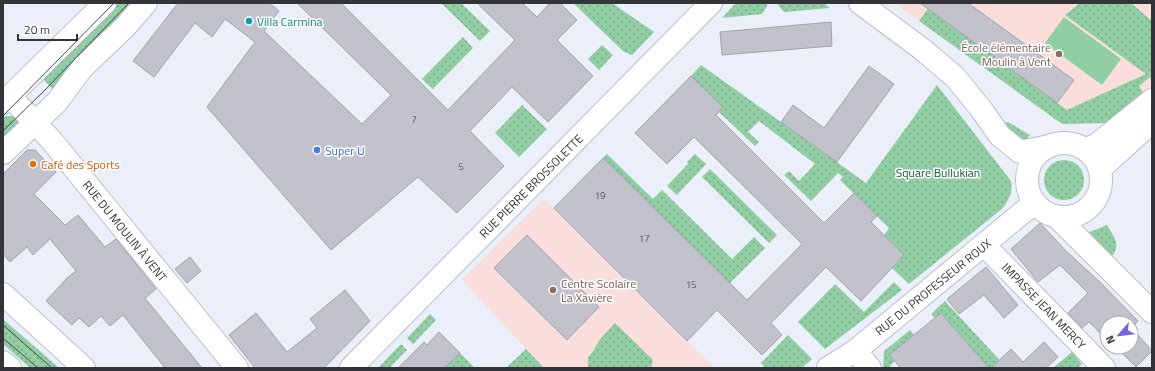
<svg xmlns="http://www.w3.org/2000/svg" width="1155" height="371" font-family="'Titillium Web',sans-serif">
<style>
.education{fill:#f9dedb}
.green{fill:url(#green-dots)}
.pitch{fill:#92cea3}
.building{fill:#c2c2cd;stroke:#a3a2ad}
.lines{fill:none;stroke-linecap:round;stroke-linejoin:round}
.minor-casing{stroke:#babfc9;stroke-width:24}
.minor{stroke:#fff;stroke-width:22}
.tram{stroke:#484a4f;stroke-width:1}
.culture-dot{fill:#0f9aa8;stroke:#fff;stroke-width:1.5}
.education-dot{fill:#8d6e63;stroke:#fff;stroke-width:1.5}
.shop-dot{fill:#3f7fe0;stroke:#fff;stroke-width:1.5}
.food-dot{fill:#e8710a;stroke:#fff;stroke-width:1.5}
.labels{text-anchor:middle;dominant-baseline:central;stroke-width:3;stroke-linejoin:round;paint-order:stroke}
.number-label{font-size:10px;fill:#56585d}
.culture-label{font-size:12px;fill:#0d838f;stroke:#fff;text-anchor:start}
.education-label{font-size:12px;fill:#785e54;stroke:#fff;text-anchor:end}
.shop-label{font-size:12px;fill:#366cbe;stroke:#fff;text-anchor:start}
.food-label{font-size:12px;fill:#c56008;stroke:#fff;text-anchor:start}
.park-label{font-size:12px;fill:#075a2d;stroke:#fff}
.street-label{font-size:12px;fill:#323438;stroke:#fff}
</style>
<defs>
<pattern id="green-dots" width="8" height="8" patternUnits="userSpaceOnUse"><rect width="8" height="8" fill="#92cea3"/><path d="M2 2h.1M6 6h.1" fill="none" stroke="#78a886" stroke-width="1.8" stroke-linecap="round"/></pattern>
</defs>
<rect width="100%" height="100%" fill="#eaeffa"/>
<g class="education">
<path d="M894,3h258v85l-44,35 -46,1z"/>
<path d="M544,199l171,169h-171l-82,-88z"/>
</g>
<g class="green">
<path d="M112,3h26l-82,90 -17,-18z"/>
<path d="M441,3h20l29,28 -10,10z"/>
<path d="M573,3h39l42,29 -22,23 -8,-3z"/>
<path d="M736,3h31v3l-5,8 -40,4z"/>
<path d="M778,3h46l6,5 -46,4 -6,-7z"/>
<path d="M1080,3h51l21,18v59l-2,-3 -11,9 5,8 -36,29 -46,1 -143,-103 9,-12 139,101 79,-36 -81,-59z"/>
<path d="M463,37l10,11 -40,41 -11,-10z"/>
<path d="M602,45l11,10 -14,15 -11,-11z"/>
<path d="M701,65l165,118 71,-98 74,96c2,11 -2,18 -8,27l-94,76 -17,-16 12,-13 -20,-20 5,-7 -49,-48 3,-3 -5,-4 -27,28 -27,-26 5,-4 10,10 16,-17 -56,-43 -11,11 11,10 -4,4 -36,-34 4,-5 -32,-31z"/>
<path d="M522,105l25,24 -28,28 -24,-24z"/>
<path d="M6,116h11l5,6 -19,22v-26z"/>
<path d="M1008,122l22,13 -7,8 -18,-16v-4z"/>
<path d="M607,154l46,45 9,-9 70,69 22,-22 11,11 -35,35 -127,-125z"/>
<path d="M695,154l11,10 -29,31 -10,-9 21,-22 -1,-2z"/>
<circle cx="1064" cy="180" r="20"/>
<path d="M710,169l67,66 -8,8 -67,-66z"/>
<path d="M1107,225c6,11 14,18 6,30l-6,2 -22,-23z"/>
<path d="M894,282l8,8 -77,59 -27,-27 37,-38 29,28z"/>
<path d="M945,301l62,67h-29l6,-5 -18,-22 -7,5 -28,-32z"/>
<path d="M430,314l6,6 -23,24 -6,-6z"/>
<path d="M3,319l56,49h-29l-27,-24z"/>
<path d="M615,323l38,37 -2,8h-63v-11c6,-5 7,-11 11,-16 5,-7 11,-12 16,-18z"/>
<path d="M910,330l4,5 -25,20 6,6 -5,5 2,2h-9l1,-17z"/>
<path d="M788,335l24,24 -10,9h-37l-4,-5z"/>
<path d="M401,344l6,6 -18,18h-11z"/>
<path d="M526,349l18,19h-38z"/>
<path d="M1072,352l10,12 -4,4h-25z"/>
<path d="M460,353l15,15h-31z"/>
</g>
<path class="pitch" d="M1064,17l57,42 -19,26 -57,-42z"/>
<g class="building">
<path d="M178,3h91l10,8 -15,20 98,93 29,-29 -94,-92h44l107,107 67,-70 -38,-37h45l15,14 13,-14h10l17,17 -20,20 36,36 -45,46 -36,-35 -42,44 34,35 -47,47 -39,-36 -87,73 -124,-143 48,-65 -30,-23 -13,18 -17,-14 -41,54 -21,-16z"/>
<path d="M920,3h48l106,77 -17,23z"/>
<path d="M831,22l1,24 -110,9 -2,-23z"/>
<path d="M869,66l25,18 -57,78 -56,-40 12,-17 31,23z"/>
<path d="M691,76l32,31 -7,8 108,108 30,-30 23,23 -6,6 33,33 -43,46 -35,-34 -55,56 11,12 -20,20 -45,-45 -30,31 -133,-133 49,-50 144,142 55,-56 -108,-107 -27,27 -32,-31z"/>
<path d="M27,150h8l21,22 -22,22 31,31 13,-10 27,32 11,-8 40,50 -11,9 57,70h-37l-42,-53 -13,11 -9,-10 -12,11 -10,-9 -7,7 -26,-24 21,-23 9,-7 -26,-32 -17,16 -6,-8 -17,15 -7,-8v-80z"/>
<path d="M1040,223l26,28 34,31 38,39 -6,7 20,23 -16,16 -20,-20h15v-24h-24v14l-2,-2 -1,2 -15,-15 -7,6 -14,-15 20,-20 -28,-28 -22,17 -27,-33z"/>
<path d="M527,235l72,72 -32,33 -73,-72z"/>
<path d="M190,257l11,14 -14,12 -12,-14z"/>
<path d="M986,267l32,38 -14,13 -20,-23 -25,19 -12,-15z"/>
<path d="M345,290l25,31 -46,47h-69l-26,-33 27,-22 31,39 30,-24 -7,-9z"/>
<path d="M941,313l48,55h-88l-12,-13z"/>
<path d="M439,332l21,21 -16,15h-46l26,-26 3,3z"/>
<path d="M1044,342l14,15 -12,11h-55l20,-19 12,13z"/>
</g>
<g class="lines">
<g class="minor-casing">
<g id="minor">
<path d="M860,3l62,46 33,28 26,32 19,27 20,16 30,-6"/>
<path d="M10,96l42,45 185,227"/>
<path d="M3,103l102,-100"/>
<circle cx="1064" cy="180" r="37"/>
<path d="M1085,149l11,-4 56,-45"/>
<path d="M3,153l54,-51 25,-34 43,-41 21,-24"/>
<path d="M1100,169l52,-47"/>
<path d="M1057,217l95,95"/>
<path d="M984,245l120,123"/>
<path d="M3,294l81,74"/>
<path d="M855,351l15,17"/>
<path d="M3,362l7,6"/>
<path d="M351,368l360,-365"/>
<path d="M828,368l27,-17 173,-143 7,-4"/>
</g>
</g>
<use href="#minor" class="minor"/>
<g class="tram">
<path d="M3,116l111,-113"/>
<path d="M3,131l42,-41 84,-87"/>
<path d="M3,325l49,43"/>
<path d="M3,338l35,30"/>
</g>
</g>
<circle class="culture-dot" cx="249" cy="21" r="4"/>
<g class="education-dot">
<circle cx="1059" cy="54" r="4"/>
<circle cx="553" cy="290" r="4"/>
</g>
<circle class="shop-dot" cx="317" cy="150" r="4"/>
<circle class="food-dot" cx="33" cy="164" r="4"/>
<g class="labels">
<g class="number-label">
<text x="414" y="119">7</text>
<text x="461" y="166">5</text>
<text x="600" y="195">19</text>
<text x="644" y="238">17</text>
<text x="691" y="284">15</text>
</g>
<g class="culture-label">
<text x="257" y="21">Villa Carmina</text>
</g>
<g class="education-label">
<text x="1051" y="47">École élémentaire<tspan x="1051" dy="14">Moulin à Vent</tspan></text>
<text x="561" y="283" text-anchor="start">Centre Scolaire<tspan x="561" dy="14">La Xavière</tspan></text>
</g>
<g class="shop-label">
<text x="325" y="150">Super U</text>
</g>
<g class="food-label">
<text x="41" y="164">Café des Sports</text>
</g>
<g class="park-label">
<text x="938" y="172">Square Bullukian</text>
</g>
<g class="street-label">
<text transform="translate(531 186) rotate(-45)">RUE PIERRE BROSSOLETTE</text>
<text transform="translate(125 231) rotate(51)">RUE DU MOULIN À VENT</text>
<text transform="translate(933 287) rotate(-39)">RUE DU PROFESSEUR ROUX</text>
<text transform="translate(1044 306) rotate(46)">IMPASSE JEAN MERCY</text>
</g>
</g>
<rect width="1155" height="371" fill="none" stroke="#323438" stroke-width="8"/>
<g transform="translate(1119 335) rotate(242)"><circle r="19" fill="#ffffff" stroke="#adaeaf"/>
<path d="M0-3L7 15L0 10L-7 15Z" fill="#7964df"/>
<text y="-6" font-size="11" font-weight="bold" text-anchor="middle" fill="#323438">N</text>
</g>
<path d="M18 34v6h59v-6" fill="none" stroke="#323438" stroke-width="2"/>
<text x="24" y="34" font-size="12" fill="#323438" stroke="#ffffff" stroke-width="3" paint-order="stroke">20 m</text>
</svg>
